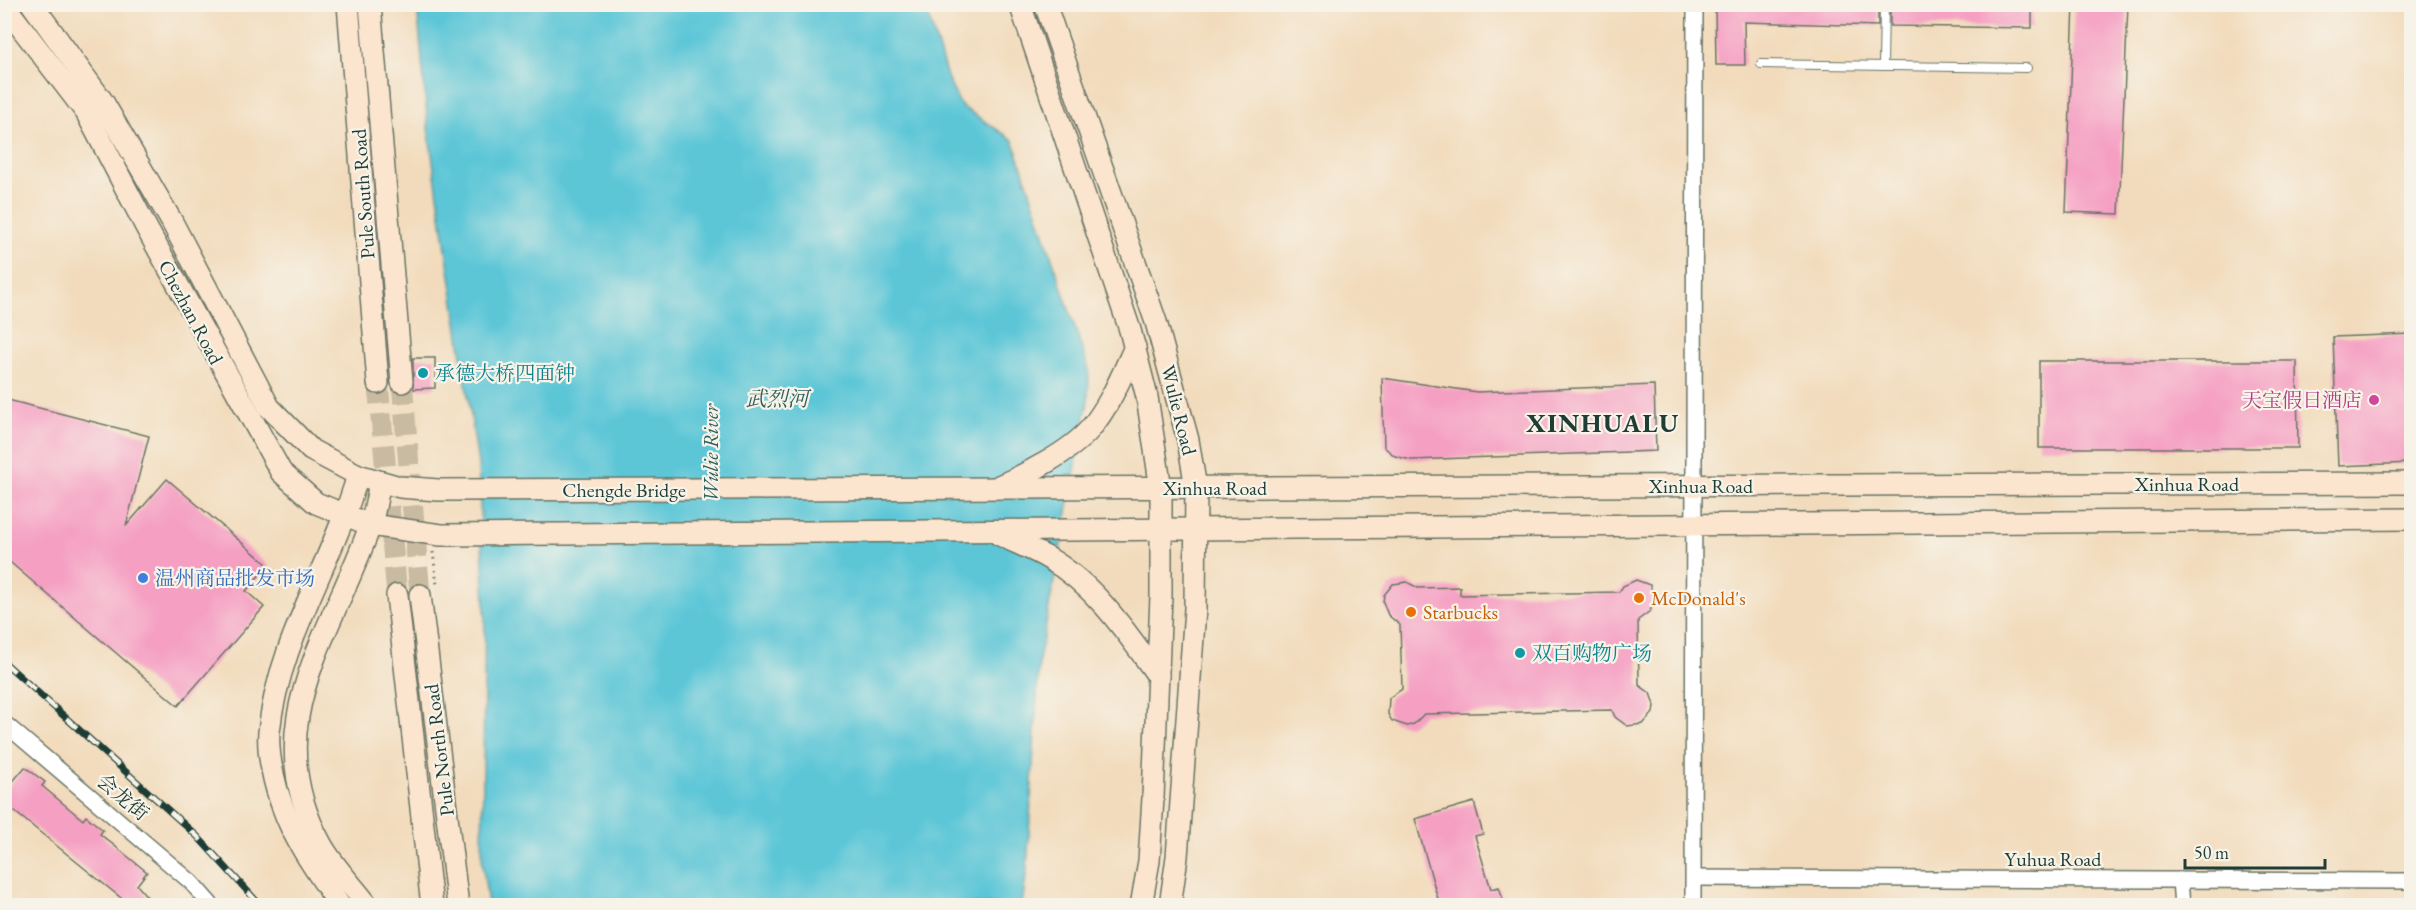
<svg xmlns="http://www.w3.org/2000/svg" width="2416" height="910" font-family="'EB Garamond','Noto Serif SC',serif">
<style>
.water{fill:#5cc6d7;stroke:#3e8286;stroke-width:1.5}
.building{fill:#f5a0c3}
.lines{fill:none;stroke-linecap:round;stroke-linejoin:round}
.secondary-tunnel{stroke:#c8bba1;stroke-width:21;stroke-dasharray:21 10;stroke-linecap:butt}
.lane-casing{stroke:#697464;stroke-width:10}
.street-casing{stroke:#697464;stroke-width:18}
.secondary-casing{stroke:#697464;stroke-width:24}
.path{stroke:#697464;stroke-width:3;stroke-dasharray:1.5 4.5;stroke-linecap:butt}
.lane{stroke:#fff;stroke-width:8}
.street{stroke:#fff;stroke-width:15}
.secondary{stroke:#fce5cf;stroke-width:21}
.rail-casing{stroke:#1f3d34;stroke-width:7}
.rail{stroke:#f7f3e8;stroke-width:4.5;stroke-dasharray:14;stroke-linecap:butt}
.culture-dot{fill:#0f9aa8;stroke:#f7f3e8;stroke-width:2}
.hotel-dot{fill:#d1479c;stroke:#f7f3e8;stroke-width:2}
.shop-dot{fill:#3f7fe0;stroke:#f7f3e8;stroke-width:2}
.food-dot{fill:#e8710a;stroke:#f7f3e8;stroke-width:2}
.labels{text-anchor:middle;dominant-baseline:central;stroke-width:4.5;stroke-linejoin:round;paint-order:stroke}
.street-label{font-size:20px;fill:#1f3d34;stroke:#f7f3e8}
.culture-label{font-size:20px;fill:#0d838f;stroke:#f7f3e8;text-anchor:start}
.hotel-label{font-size:20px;fill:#b23c85;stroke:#f7f3e8;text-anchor:end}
.shop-label{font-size:20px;fill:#366cbe;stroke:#f7f3e8;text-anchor:start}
.food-label{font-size:20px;fill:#c56008;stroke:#f7f3e8;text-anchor:start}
.water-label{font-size:21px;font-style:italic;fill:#2e5f5d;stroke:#f7f3e8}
.district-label{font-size:26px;font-weight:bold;letter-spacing:1.5px;fill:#1f3d34;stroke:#f7f3e8}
</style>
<rect width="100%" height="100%" fill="#f7f3e8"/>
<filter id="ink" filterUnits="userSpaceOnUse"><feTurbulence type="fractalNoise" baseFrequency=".0167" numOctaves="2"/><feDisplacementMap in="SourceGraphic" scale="12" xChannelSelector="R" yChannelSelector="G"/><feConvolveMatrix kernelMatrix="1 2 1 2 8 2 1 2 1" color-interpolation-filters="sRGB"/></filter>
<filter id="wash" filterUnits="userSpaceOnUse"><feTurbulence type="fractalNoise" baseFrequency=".008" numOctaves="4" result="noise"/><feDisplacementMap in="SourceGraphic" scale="24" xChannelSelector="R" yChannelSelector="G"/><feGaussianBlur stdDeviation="1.35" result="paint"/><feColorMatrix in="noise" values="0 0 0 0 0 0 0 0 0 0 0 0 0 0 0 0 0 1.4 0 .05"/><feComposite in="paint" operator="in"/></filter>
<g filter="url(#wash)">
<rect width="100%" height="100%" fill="#f2dbbc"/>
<path class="water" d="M417,5h508l23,75 13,26 52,34 76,230 -1,31 -49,259 -12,209 -5,36h-534l-6,-47 3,-253 -7,-141 -50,-336z"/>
<g id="blocks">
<g class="building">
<path d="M1715,4h163v22l-134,-4 1,43h-29z"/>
<path d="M1890,4h142v24l-142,-2z"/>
<path d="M2074,4h54l-9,210 -53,-2z"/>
<path d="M2412,334v129l-74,3 -5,-129z"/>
<path d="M413,358h22v30l-22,1z"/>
<path d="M2039,361h258l1,87h-259z"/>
<path d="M1382,378l95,14 177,-7 2,66 -245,9 -16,-4 -11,-9z"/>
<path d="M4,399l145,37 -23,90 41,-47 101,86 -22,26 18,16 -86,99 -174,-149z"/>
<path d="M1636,580l14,5 5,14 -5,12 -12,9 1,65 11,8 4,12 -1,8 -10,11 -16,2 -12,-9 -3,-7 -188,4 -10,10 -7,2 -15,-5 -4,-7 1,-16 13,-9 -2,-64 -12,-10 -5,-13 1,-7 9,-11 14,-2 11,6 42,-1v8l159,-3 4,-6z"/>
<path d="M25,767l20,15 -3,4 41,34 3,-4 17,14 -3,4 47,38 -10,13 18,21h-24l-127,-103v-11z"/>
<path d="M1474,802l9,32 -8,2 16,53 8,-2 6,19h-65l-25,-87z"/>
</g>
</g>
</g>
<g filter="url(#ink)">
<use href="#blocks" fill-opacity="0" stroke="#697464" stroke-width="1.5"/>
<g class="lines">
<g class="secondary-tunnel">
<path d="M402,382l18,213"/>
<path d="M378,383l19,212"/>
</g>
<g class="lane-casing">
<g id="lane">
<path d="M1761,64l266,4"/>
<path d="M1883,66l1,-62"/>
</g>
</g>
<g class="street-casing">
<g id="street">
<path d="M4,723l187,159 21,24"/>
<path d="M1694,878l718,3"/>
<path d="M2180,880l2,26"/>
<path d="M1693,906l2,-902"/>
</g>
</g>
<g class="secondary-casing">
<g id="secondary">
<path d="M32,4l71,98 69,120 97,185 42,43 47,25 42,12 38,3 1974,-7"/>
<path d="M348,4l30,379"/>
<path d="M370,4l32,378"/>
<path d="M1020,4l110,326 17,67 14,92v107l-8,202 -4,63 -8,45"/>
<path d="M1045,4l111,318 32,118 8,48 -1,121 -18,248 -7,49"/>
<path d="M4,5l82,107 60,115 135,245 35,31 54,22 71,10 1971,-16"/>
<path d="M999,486c28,-12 71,-34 91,-57 20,-24 32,-54 45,-82"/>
<path d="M998,534c16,8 34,15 50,24 47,27 79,75 110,118"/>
<path d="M397,595l35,311"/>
<path d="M420,595l38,311"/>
<path d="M340,906c-21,-32 -44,-62 -57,-98 -8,-21 -16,-53 -14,-76 9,-91 64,-170 89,-257"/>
<path d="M368,906c-15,-20 -35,-40 -47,-62 -66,-119 11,-209 49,-318 5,-14 7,-30 10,-44"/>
</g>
</g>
<path class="path" d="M433,552l4,33"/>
<use href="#lane" class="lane"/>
<use href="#street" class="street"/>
<use href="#secondary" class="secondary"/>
<g class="rail-casing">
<path id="rail" d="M4,662l193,174 64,70"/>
</g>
<use href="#rail" class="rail"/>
</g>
</g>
<g class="culture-dot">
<circle cx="423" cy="373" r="6"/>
<circle cx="1520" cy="653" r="6"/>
</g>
<circle class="hotel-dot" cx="2374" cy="400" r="6"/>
<circle class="shop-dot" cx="143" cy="578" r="6"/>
<g class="food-dot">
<circle cx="1639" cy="598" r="6"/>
<circle cx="1411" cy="612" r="6"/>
</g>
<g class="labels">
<g class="street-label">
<text transform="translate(363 194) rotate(-94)">Pule South Road</text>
<text transform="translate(191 312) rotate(62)">Chezhan Road</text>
<text transform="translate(1179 410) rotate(76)">Wulie Road</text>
<text x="2187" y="484">Xinhua Road</text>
<text x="1701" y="486">Xinhua Road</text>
<text x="1215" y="488">Xinhua Road</text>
<text x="624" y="490">Chengde Bridge</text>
<text transform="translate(439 750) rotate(-97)">Pule North Road</text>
<text transform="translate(123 797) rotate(40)">会龙街</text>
<text x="2053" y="859">Yuhua Road</text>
</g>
<g class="culture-label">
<text x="435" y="373">承德大桥四面钟</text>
<text x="1532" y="653">双百购物广场</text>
</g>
<g class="hotel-label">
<text x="2362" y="400">天宝假日酒店</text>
</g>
<g class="shop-label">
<text x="155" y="578">温州商品批发市场</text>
</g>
<g class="food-label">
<text x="1651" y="598">McDonald's</text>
<text x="1423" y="612">Starbucks</text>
</g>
<g class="water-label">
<text x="777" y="398">武烈河</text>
<text transform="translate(710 453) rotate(-90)">Wulie River</text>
</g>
<g class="district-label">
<text x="1603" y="423">XINHUALU</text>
</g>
</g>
<rect width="2416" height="910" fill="none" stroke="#f7f3e8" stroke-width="24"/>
<path d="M2185 859v9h140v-9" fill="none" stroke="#1f3d34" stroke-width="3"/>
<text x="2194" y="859" font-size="18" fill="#1f3d34" stroke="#f7f3e8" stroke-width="4.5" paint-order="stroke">50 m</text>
</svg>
